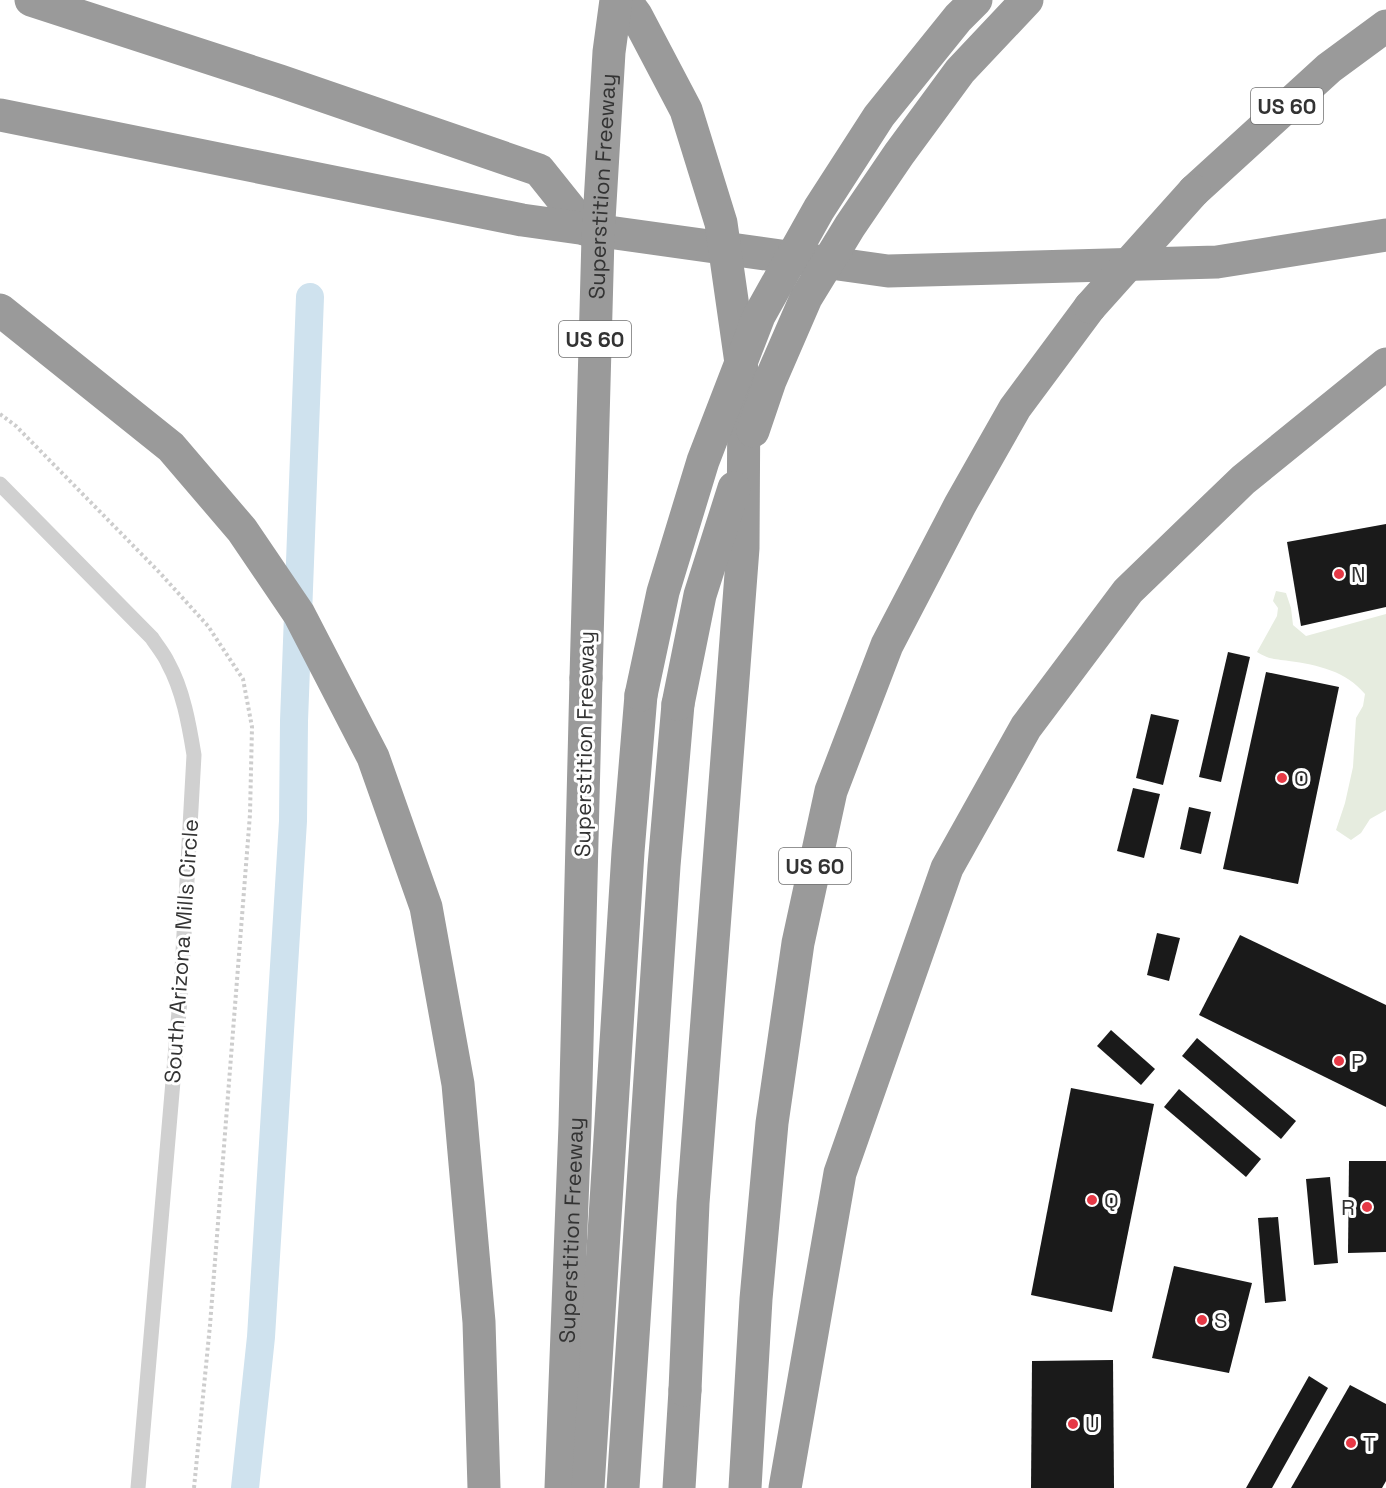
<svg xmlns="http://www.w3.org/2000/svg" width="1386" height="1488" font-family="'Space Grotesk',sans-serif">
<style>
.green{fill:#e6ecdf}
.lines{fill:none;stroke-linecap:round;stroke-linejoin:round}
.canal{stroke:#cfe2ee;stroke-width:28}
.building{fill:#1a1a1a}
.path{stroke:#cdcdcd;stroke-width:4;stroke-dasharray:3 3;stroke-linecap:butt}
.service{stroke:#d0d0d0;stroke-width:15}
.motorway{stroke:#9a9a9a;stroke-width:33}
.motorway-bridge{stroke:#9a9a9a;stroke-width:33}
.poi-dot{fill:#e63946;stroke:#fff;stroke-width:2}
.labels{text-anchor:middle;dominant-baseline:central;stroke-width:6;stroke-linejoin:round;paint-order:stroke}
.shield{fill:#fff;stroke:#707070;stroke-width:1.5}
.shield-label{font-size:21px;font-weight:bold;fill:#333}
.street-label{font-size:22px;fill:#333;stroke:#fff}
.poi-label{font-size:22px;fill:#333;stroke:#fff;text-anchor:start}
</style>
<rect width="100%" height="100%" fill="#fff"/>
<path class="green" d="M1276,591l10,2 5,15 2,17 13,11 80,-22v196l-16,9 -9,14 -10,7 -15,-10 9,-27 8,-36 3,-49 7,-12 2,-12c-19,-23 -47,-29 -76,-33 -14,-2 -19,-1 -32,-9l20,-36 1,-8 -5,-7z"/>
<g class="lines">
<path class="canal" d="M245,1488l16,-151 32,-516 1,-100 16,-424"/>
</g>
<g class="building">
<path d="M1386,524v83l-85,19 -14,-84z"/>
<path d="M1228,652l22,5 -29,125 -22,-5z"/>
<path d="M1266,672l73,15 -41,197 -75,-15z"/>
<path d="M1151,714l28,6 -16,65 -27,-7z"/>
<path d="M1133,788l27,6 -16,64 -27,-7z"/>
<path d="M1189,807l22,5 -10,42 -21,-5z"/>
<path d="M1157,933l23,5 -11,43 -22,-6z"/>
<path d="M1240,935l146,70v102l-187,-92z"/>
<path d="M1111,1030l44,39 -14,16 -44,-39z"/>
<path d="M1197,1038l99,83 -15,18 -99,-83z"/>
<path d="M1071,1088l83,16 -42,208 -81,-17z"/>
<path d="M1179,1089l82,70 -15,18 -82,-70z"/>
<path d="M1349,1161h37v91l-38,1z"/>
<path d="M1330,1177l8,86 -24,2 -8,-86z"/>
<path d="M1278,1217l8,84 -21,2 -7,-85z"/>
<path d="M1174,1266l78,17 -23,90 -77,-15z"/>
<path d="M1113,1360l1,128h-83l1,-127z"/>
<path d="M1309,1376l19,12 -56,100h-26z"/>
<path d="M1350,1385l36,19v77l-4,7h-91z"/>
</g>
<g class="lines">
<path class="path" d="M0,414l16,12 144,147 48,53 35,53 9,48 -2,87 -40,511 -16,163"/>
<path class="service" d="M0,484l152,154c5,8 12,16 16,25 15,27 21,61 26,92l-13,233 -43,500"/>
<g class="motorway">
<path d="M31,0l249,81 259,89 48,60"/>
<path d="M0,115l522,105 366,51 329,-9 169,-27"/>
<path d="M1194,191l135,-123 57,-42"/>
<path d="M0,310l171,137 71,83 57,84 74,143 53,150 32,177 21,238 5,166"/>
<path id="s1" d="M561,1488l14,-363 11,-447"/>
<path d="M588,1488l40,-636 13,-157"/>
<path d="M623,1488l41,-622 14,-162"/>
<path d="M679,1488l6,-98"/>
<path d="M745,1488l11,-189 16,-176 26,-180 33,-152 56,-146 73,-140 55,-97 75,-101"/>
<path d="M785,1488l55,-315 107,-305 79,-141 102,-136 115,-111 143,-116"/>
</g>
<g class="motorway-bridge">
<path d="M625,0l11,15 50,95 35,113 23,161 -1,164 -50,655 -8,187"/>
<path d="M1090,307l104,-116"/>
<path d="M753,431l17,-50 36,-83 44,-72 49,-72 61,-83 67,-71"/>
<path id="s2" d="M586,678l12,-441 11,-185 7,-52"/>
<path d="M641,695l22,-103 40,-131 56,-145 60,-107 60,-93 79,-98 18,-18"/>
<path d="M678,704l22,-109 34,-107"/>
</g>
</g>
<g class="poi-dot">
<circle cx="1339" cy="574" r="6"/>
<circle cx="1282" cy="778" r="6"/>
<circle cx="1339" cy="1061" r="6"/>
<circle cx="1092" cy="1200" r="6"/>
<circle cx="1367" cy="1207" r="6"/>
<circle cx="1202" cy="1320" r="6"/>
<circle cx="1073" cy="1424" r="6"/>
<circle cx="1351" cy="1443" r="6"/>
</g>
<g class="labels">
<g class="shield">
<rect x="1251" y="88" width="72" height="36" rx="4.5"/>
<rect x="559" y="321" width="72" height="36" rx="4.5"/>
<rect x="779" y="848" width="72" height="36" rx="4.5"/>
</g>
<g class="shield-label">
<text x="1287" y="106">US 60</text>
<text x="595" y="339">US 60</text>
<text x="815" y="866">US 60</text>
</g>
<g class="street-label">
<text stroke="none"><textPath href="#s2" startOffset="492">Superstition Freeway</textPath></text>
<text transform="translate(584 744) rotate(-89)">Superstition Freeway</text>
<text transform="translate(181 951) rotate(-86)">South Arizona Mills Circle</text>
<text stroke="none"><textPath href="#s1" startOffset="258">Superstition Freeway</textPath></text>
</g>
<g class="poi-label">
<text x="1351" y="574">N</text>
<text x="1294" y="778">O</text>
<text x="1351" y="1061">P</text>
<text x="1104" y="1200">Q</text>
<text x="1355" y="1207" text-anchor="end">R</text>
<text x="1214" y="1320">S</text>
<text x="1085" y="1424">U</text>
<text x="1363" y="1443">T</text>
</g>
</g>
</svg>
